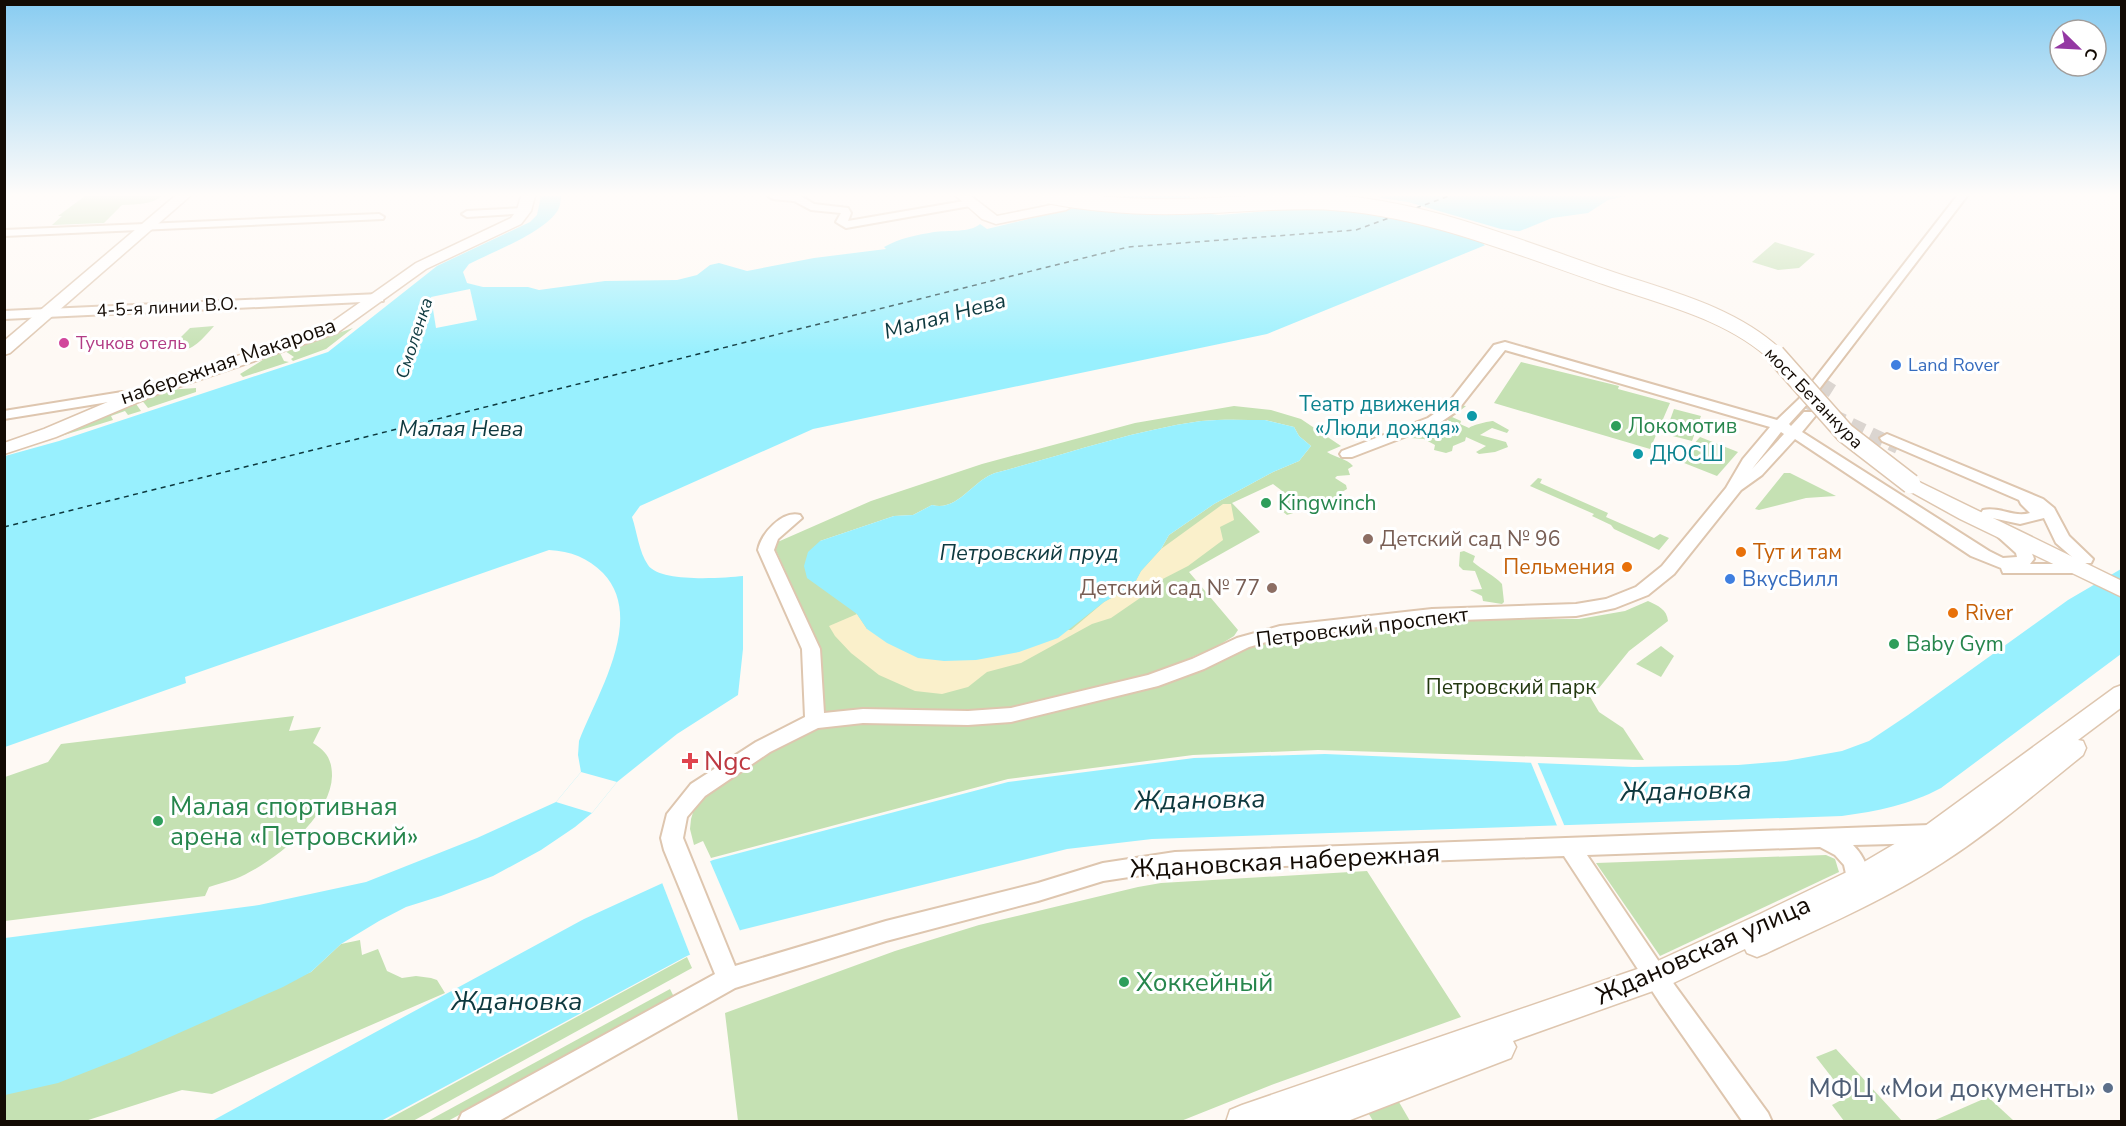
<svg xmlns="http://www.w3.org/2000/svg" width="2126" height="1126" font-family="'Nunito Sans',sans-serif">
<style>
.green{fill:#c5e1b3;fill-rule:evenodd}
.sand{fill:#faf0cb}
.water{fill:#98f0fe}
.pier{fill:#fef9f4}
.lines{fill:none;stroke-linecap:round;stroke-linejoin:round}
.ferry{stroke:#0e393f;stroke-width:1.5;stroke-dasharray:5 4.5;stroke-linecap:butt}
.minor-tunnel{stroke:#dbd5d0;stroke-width:14;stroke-dasharray:14 8;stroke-linecap:butt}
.minor-casing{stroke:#dec6af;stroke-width:4}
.major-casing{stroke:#dec6af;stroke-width:3}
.minor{fill:#fff;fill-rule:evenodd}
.major{fill:#fff;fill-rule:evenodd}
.major-bridge-far1-casing{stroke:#dec6af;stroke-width:17;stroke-linecap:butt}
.major-bridge-casing{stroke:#dec6af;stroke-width:22;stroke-linecap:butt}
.major-bridge-far1{stroke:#fff;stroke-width:15}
.major-bridge{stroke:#fff;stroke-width:19}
.hotel-dot{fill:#d1479c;stroke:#fff;stroke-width:2}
.shop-dot{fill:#3f7fe0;stroke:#fff;stroke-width:2}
.culture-dot{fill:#0f9aa8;stroke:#fff;stroke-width:2}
.leisure-dot{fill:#2e9e5b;stroke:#fff;stroke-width:2}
.education-dot{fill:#8d6e63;stroke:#fff;stroke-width:2}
.food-dot{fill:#e8710a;stroke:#fff;stroke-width:2}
.health-dot{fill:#e0444e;stroke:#fff;stroke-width:2}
.service-dot{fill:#5c6f8a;stroke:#fff;stroke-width:2}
.labels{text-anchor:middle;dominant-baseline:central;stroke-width:6;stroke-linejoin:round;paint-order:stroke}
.far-street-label{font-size:18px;fill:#130b04;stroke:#fff}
.far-water-label{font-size:18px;font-style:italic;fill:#0e393f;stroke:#fff}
.far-hotel-label{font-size:18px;fill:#b23c85;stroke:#fff;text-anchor:start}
.far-shop-label{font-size:18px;fill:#366cbe;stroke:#fff;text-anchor:start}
.street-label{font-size:21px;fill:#130b04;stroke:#fff}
.culture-label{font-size:21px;fill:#0d838f;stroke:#fff;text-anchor:end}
.leisure-label{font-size:21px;fill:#27864d;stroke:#fff;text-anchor:start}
.education-label{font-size:21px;fill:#785e54;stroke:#fff;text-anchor:start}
.food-label{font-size:21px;fill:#c56008;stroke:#fff;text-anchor:start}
.shop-label{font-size:21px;fill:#366cbe;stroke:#fff;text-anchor:start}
.park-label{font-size:21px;fill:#22380f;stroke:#fff}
.water-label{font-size:22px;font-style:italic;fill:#0e393f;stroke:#fff}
.near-health-label{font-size:26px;fill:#be3a42;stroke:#fff;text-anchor:start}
.near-leisure-label{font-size:26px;fill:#27864d;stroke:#fff;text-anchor:start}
.near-street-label{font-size:26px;fill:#130b04;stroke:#fff}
.near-service-label{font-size:26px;fill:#4e5e75;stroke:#fff;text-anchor:end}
.near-water-label{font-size:27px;font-style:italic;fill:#0e393f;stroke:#fff}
</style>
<rect width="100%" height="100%" fill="#fef9f4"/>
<g class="green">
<path d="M85,196h77c-11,9 -25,8 -40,9l-18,18 -52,2 10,-9h-4z"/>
<path d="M1775,242l40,12 -16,14 -21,2 -26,-8z"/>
<path d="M214,326c-11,12 -24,30 -41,22v-3l17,-17z"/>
<path d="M353,328l-27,21 -33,12 -2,-2 3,-2 -9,-6z"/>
<path d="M280,353l4,8 5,1 -46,15 -3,-3 26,-16z"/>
<path d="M1521,362l98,24 -1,3 52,14 -20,46 -156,-46z"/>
<path d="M196,388v4l-48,16 -7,-9 26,-9z"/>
<path d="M134,401l7,10 -13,4 -3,-4 -14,5 2,4 -78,24z"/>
<path d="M1459,405l7,1 -14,11 9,4 -1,3 9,4c3,-3 20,-7 24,-7l16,9 -2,3 -15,-5 -12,7 26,7 2,5 -13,5 -16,2 -3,-2 10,-6 -20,-9 -1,4 -12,5 -1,5 -6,2 -12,-3 1,-5 -11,-6 -13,-1 -2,-2 18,-9c15,6 13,10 31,6l-7,-5 5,-3 -10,-6z"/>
<path d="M1234,406l37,4 30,9 40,27 -14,6c9,6 19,6 26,14l-5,3 2,6 -13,1 -2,2 11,7 1,4 -5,3v3l11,9 -25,7 -13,-5 -28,9 -5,-4 2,-10 6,-4 -17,-13 -41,19 28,29 -71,40 49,58 -4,6 -18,11 -71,30 -151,36 -171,1 -3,-67 -47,-103 98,-43 111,-37 153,-41zM1265,420l29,7 5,9 12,10 -12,15 -26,11 -59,32 -45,31 -8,14 -304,65 -37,-73 74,-25 19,-1 19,-10c26,7 41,-25 63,-32 69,-18 135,-42 206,-52 21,-2 43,-1 64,-1z"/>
<path d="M1674,409l27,7 -9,25 -27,-7z"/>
<path d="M1700,437l38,15 -21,24 -38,-15z"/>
<path d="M1784,473h6l46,23 -30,2 -47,12 -4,-1z"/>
<path d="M1538,478l4,1 -2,4 68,30 -2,4 48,21 6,-4 9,4 -10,12 -45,-21 -3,-4 -19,-9 2,-2 -64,-28z"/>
<path d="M1464,551l11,5 -2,6c9,8 21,13 29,22l2,18 -2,2 -19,-3 -1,-5 -12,-6 12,-1 -7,-18 -12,-1 -4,-4 1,-14z"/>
<path d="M1648,601c10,5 19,8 20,20l-39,30 -30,37 -13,2 13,22 24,16 21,32 -326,-10 -125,5 -185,24 -297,79 -8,-17 -9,4 -4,-16 1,-10 3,-10 10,-13 63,-43 52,-26 268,-25 61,-12 72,-28 28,-15 26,-7 46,-8 95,-12 164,-1 46,-8z"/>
<path d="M1661,646l13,10 -13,21 -25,-13z"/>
<path d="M294,716l-5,15 32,-4 -8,16c13,8 19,16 19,33 -1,42 -60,88 -97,103 -8,3 -18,5 -26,8l-4,9 -200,25v-144l43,-15 13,-18z"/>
<path d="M1826,855l9,4 4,13 -179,84 -64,-93z"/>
<path d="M1367,871l94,146 -187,67 -93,37h-443l-13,-108 170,-62 84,-26 159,-38 23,-4z"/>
<path d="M360,940l2,15 16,-6 9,22 15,7 14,-2 15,2 6,2 8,13 -233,101 -30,-4 -100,32 -77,-1 -1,-26 307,-123 30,-28z"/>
<path d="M687,957l5,11 -279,153h-28z"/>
<path d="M670,989l4,8 -226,124 -22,1z"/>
<path d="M1836,1049l66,72h-58l-12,-16 15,-8 -31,-40z"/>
<path d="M1396,1097l14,24h-37l-7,-12z"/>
<path d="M1988,1097l26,24h-81z"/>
</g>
<path class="sand" d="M1223,504h8l3,16 -14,7 3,13 -35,26 -35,18 -10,12 -32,22 -19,6 -71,39 -34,9 -19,15 -26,7 -27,-3 -36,-16 -28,-22 -16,-17 -6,-10 28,-12 10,15 204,1 33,-28 29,-16 8,-15 20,-22z"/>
<g class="water">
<path d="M541,196h20c0,5 -1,10 -3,14 -14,23 -64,41 -89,54l-6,8 4,11 16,4h45l11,3 66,-9 72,-1 20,-5 13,-10 9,-2 28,8 67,-13 72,-9 -2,-2c16,-9 33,-12 50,-15 13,-2 36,1 46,-8l7,5 137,-33h66l-4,15 33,4 86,-7 84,-12h236l-17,4 -20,13 -36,5 -285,116 -454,95 -173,77 -8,11c5,15 7,35 16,48 12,18 75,13 95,11v73l-5,46 -61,39 -60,48 -25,31 -17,14 -34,23 -48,26 -52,20 -35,11 -27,14 -38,23 -30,28 -28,15 -156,69 -69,27 -53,12v-157l254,-33 107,-23 111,-44 79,-36 25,-30 -3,-17 1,-14c18,-47 67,-123 24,-168 -15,-15 -32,-22 -54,-23l-364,127 1,6 -181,64v-291l54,-15 269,-89 109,-86 93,-44 7,-7z"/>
<path d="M1265,420l29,7 5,9 12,10 -12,15 -26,11 -59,32 -45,31 -8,14 -20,22 -8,15 -29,16 -46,36 -39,14 -43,8 -32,1 -26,-3 -31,-15 -20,-14 -10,-15 -50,-36 -3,-12 4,-14 12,-11 74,-25 19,-1 19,-10c26,7 41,-25 63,-32 69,-18 135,-42 206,-52 21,-2 43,-1 64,-1z"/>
<path d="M2121,569v85l-180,134c-32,17 -63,23 -99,28l-690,23 -85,10 -326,81 -56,27 -304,164 -171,1 374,-203 129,-59 295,-78 186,-24 131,-4 308,13 105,-2 48,-4 56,-10 27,-10 39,-26 160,-115z"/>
</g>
<g class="pier">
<path d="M1369,196l39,6 93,27 24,3 -37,16 -8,-7 -58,-18 -56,-11 -61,-4z"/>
<path d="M470,289l7,31 -41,8 -5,-31z"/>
<path d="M1529,758l7,1 29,68 -7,1z"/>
<path d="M581,772l36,10 -25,31 -36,-11z"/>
<path d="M709,859l32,74 -50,24 -30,-77z"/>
</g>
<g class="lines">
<g class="ferry">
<path d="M1416,208l33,-12"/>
<path d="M4,527l1124,-280 228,-17 33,-12"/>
</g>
<g class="minor-tunnel">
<path d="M1811,412l20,-32"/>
<path d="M1831,415l67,32"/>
</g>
<g class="minor-casing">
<g id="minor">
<path d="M768,196h33l13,8 34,4 3,5 -3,8 122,-21 5,3 -5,3 -124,22 -10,-6 5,-9 -30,-3 -17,-9 -21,-2z"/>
<path d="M1957,196h10l-157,205 -21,23 2,2 13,-14h10l2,3 -14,17 187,119 14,7 14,-1 -1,-4 -20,-18 8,-5c13,3 27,16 30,29l-4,5h49l6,1 2,4 -2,4h-82l-2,-5 -30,-12 -176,-117 -33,36 -21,15 -67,84 -26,21 -33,13 -39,8 -144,5 -152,17 -31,9 -45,22 -46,17 -147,36 -43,3 -105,-2 -45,5 -48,24 -65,44 -18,21 -4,21 52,128 151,-45 152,-38 65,-20 72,-11 755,-27 7,3 4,6 -4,6 -7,3 -77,2c11,11 19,27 12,42l-8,2 -8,-2 -5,-22 -9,-10 -15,-8 -233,8 89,132 92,126 4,9h-29l-83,-119 -96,-147 -389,14 -72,11 -65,20 -152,40 -151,47 -238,134h-39l4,-9 253,-139 -51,-124 -3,-12 6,-24 24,-30 65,-42 49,-25 -3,-68 -44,-99c3,-16 24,-40 42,-35l2,3 -24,21 -4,11 46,99 4,64 39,-4 105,2 43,-3 137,-33 44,-16 45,-21 43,-12 152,-17 144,-5 30,-5 30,-12 26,-21 64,-78 17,-29 27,-32 -265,-77 -48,61 -19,13 -86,33h-10l-2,-3 2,-3 86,-33 19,-13 47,-60 11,-3 272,78 22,-21zM1781,432l3,2 -32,35z"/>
<path d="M524,208l5,3 -1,2 -61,4 -5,-3 5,-3z"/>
<path d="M379,214l5,3 -1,2 -379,17v-6z"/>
<path d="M379,294l4,1v6l-379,18v-8z"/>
<path d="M122,392l14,7 -7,4 -8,-3 -117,19v-8z"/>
<path d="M1887,434l156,65 11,9 15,28 24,23 -2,4h-12l-23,-20 -12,-25 -24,6 -37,-8 -2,-3 2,-3c16,-4 31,8 47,3l-9,-9 -2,-4 -137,-59 -2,-3z"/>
</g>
</g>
<g class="major-casing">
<g id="major">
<path d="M175,196h15l-180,157 -6,2v-14z"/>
<path d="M521,196h14l-4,15 -10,13 -95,45 -89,64 -182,62 -99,42 -52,17v-11l40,-14 99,-42 182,-60 91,-64 95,-45 6,-8z"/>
<path d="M956,196h15l26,20 69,-14 7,4 -7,4 -70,14 -14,-5z"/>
<path d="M1911,478l211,103v16l-162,-78 -56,-31 -3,-4 3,-4z"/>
<path d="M2122,685v22l-44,33 5,1 3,7 -3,7c-46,37 -91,76 -141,108 -55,36 -116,62 -175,90l-10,4 -10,-4 -2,-4 -78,37 -154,55 3,6 -5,11 -166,64h-119l4,-12 12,-5 407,-140 111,-51 87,-42 78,-46 189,-138z"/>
</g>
</g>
<use href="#minor" class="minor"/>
<use href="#major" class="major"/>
<g class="major-bridge-far1-casing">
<path id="major-bridge-far1" d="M1049,196c50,10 99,12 149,10 42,-1 85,-6 127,-4 97,5 189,44 280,75 57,20 126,35 172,79"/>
</g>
<g class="major-bridge-casing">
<path id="major-bridge" d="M1775,354l70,79 66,51"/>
</g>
<use href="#major-bridge-far1" class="major-bridge-far1"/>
<use href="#major-bridge" class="major-bridge"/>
</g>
<linearGradient id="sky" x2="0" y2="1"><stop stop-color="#88ccf1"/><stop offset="0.55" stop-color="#fffcfa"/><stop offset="1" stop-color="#fffcfa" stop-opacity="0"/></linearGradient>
<rect width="2126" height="354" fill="url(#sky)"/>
<circle class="hotel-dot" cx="64" cy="343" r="6"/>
<g class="shop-dot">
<circle cx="1896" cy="365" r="6"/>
<circle cx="1730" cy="579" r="6"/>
</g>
<g class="culture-dot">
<circle cx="1472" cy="416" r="6"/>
<circle cx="1638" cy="454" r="6"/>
</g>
<g class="leisure-dot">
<circle cx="1616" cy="426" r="6"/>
<circle cx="1266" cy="503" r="6"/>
<circle cx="1894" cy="644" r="6"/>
<circle cx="158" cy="821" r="6"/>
<circle cx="1124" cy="982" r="6"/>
</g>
<g class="education-dot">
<circle cx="1368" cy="539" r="6"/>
<circle cx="1272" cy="588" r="6"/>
</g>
<g class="food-dot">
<circle cx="1741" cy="552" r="6"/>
<circle cx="1627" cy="567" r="6"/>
<circle cx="1953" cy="613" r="6"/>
</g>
<path class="health-dot" d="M687 752h6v6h6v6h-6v6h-6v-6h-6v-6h6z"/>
<circle class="service-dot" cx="2108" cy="1088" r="6"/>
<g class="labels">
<g class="far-street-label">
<text transform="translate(167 307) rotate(-3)">4-5-я линии В.О.</text>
<text transform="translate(1814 398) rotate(46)">мост Бетанкура</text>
</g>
<g class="far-water-label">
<text transform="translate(414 338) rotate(-72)">Смоленка</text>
</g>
<g class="far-hotel-label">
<text x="76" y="343">Тучков отель</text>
</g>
<g class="far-shop-label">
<text x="1908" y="365">Land Rover</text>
</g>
<g class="street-label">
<text transform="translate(228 361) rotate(-19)">набережная Макарова</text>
<text transform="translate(1362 627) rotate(-7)">Петровский проспект</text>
</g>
<g class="culture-label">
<text x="1460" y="404">Театр движения<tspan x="1460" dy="24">«Люди дождя»</tspan></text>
<text x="1650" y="454" text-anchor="start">ДЮСШ</text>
</g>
<g class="leisure-label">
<text x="1628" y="426">Локомотив</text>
<text x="1278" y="503">Kingwinch</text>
<text x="1906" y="644">Baby Gym</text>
</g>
<g class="education-label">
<text x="1380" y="539">Детский сад № 96</text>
<text x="1260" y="588" text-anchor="end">Детский сад № 77</text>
</g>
<g class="food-label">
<text x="1753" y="552">Тут и там</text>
<text x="1615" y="567" text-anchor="end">Пельмения</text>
<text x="1965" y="613">River</text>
</g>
<g class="shop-label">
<text x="1742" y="579">ВкусВилл</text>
</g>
<g class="park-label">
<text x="1511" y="687">Петровский парк</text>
</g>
<g class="water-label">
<text transform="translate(945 316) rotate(-15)">Малая Нева</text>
<text x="461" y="429">Малая Нева</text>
<text x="1029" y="553">Петровский пруд</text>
</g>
<g class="near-health-label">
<text x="704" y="761">Ngc</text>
</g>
<g class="near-leisure-label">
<text x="170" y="806">Малая спортивная<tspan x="170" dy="30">арена «Петровский»</tspan></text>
<text x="1136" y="982">Хоккейный</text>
</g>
<g class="near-street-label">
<text transform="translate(1285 861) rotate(-3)">Ждановская набережная</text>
<text transform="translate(1703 950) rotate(-24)">Ждановская улица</text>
</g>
<g class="near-service-label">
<text x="2096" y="1088">МФЦ «Мои документы»</text>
</g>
<g class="near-water-label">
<text transform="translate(1686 791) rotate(-1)">Ждановка</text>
<text transform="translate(1200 800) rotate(-1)">Ждановка</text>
<text x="517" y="1001">Ждановка</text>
</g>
</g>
<rect width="2126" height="1126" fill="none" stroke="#130b04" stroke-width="12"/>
<g transform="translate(2078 48) rotate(114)"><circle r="28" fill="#ffffff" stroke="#a19d9b" stroke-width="1.5"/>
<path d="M0-4.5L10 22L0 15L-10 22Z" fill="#9438a3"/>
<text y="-9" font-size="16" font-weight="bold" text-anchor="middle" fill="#130b04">С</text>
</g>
</svg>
